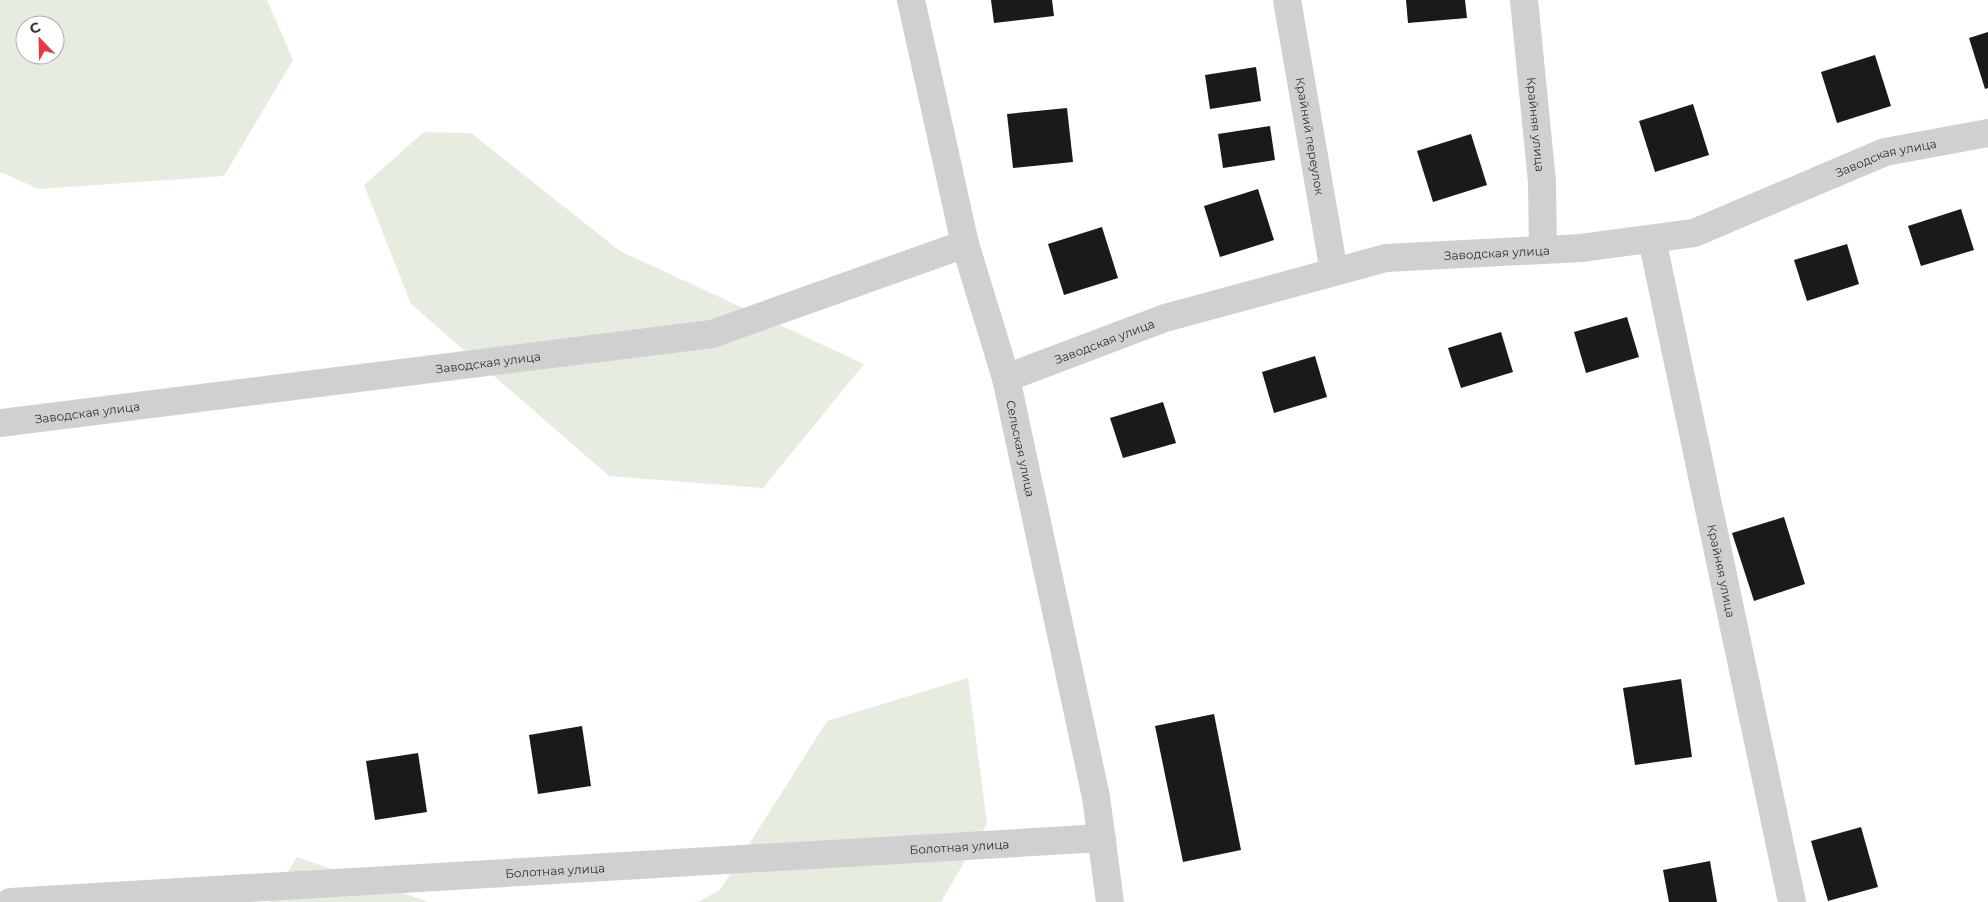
<svg xmlns="http://www.w3.org/2000/svg" width="1988" height="902" font-family="Montserrat,sans-serif">
<style>
.green{fill:#e6ecdf;fill-rule:evenodd}
.building{fill:#1a1a1a}
.lines{fill:none;stroke-linecap:round;stroke-linejoin:round}
.street{stroke:#d0d0d0;stroke-width:28}
.labels{text-anchor:middle;dominant-baseline:central;stroke-width:5;stroke-linejoin:round;paint-order:stroke}
.street-label{font-size:12px;fill:#333;stroke:#fff}
</style>
<rect width="100%" height="100%" fill="#fff"/>
<g class="green">
<path d="M0,0h267l26,60 -69,116 -185,13 -39,-17zM25,25h30v30h-30z"/>
<path d="M424,132l47,1 149,118 244,113 -101,124 -154,-12 -198,-172 -47,-119z"/>
<path d="M968,678l19,145 -46,79h-243l22,-12 107,-169z"/>
<path d="M297,857l132,45h-159z"/>
</g>
<g class="building">
<path d="M991,0h61l2,16 -60,7z"/>
<path d="M1406,0h59l2,18 -59,5z"/>
<path d="M1988,32v56l-3,1 -16,-51z"/>
<path d="M1875,55l16,51 -54,17 -16,-51z"/>
<path d="M1256,67l5,34 -51,8 -5,-34z"/>
<path d="M1693,104l16,51 -54,17 -16,-51z"/>
<path d="M1067,108l6,54 -60,6 -6,-54z"/>
<path d="M1270,126l5,34 -52,8 -5,-34z"/>
<path d="M1471,134l16,51 -54,17 -16,-51z"/>
<path d="M1258,189l16,51 -54,17 -16,-51z"/>
<path d="M1961,209l13,41 -53,16 -13,-40z"/>
<path d="M1102,227l16,51 -54,17 -16,-51z"/>
<path d="M1847,244l12,40 -52,17 -13,-41z"/>
<path d="M1627,317l12,40 -53,16 -12,-41z"/>
<path d="M1501,332l12,40 -52,16 -13,-40z"/>
<path d="M1315,356l12,41 -53,16 -12,-41z"/>
<path d="M1163,402l13,41 -53,15 -13,-40z"/>
<path d="M1784,517l21,67 -51,17 -22,-68z"/>
<path d="M1681,679l11,78 -57,8 -12,-77z"/>
<path d="M1214,714l27,136 -58,12 -28,-136z"/>
<path d="M582,726l9,60 -53,8 -9,-59z"/>
<path d="M418,753l9,59 -52,8 -9,-59z"/>
<path d="M1861,827l17,60 -50,14 -17,-60z"/>
<path d="M1710,861l7,41h-48l-6,-32z"/>
</g>
<g class="lines">
<g class="street">
<path id="s1" d="M911,0l54,244 41,134 90,419 14,105"/>
<path id="s2" d="M1287,0l47,272"/>
<path id="s3" d="M1524,0l18,182 1,68"/>
<path id="s4" d="M1652,239l140,663"/>
<path id="s5" d="M1006,378l159,-60 221,-60 195,-10 113,-15 191,-81 103,-19"/>
<path id="s6" d="M0,423l712,-89 253,-90"/>
<path id="s7" d="M10,902l1092,-64"/>
</g>
</g>
<g class="labels">
<g class="street-label">
<text stroke="none"><textPath href="#s3" startOffset="125">Крайняя улица</textPath></text>
<text stroke="none"><textPath href="#s2" startOffset="138">Крайний переулок</textPath></text>
<text stroke="none"><textPath href="#s5" startOffset="915">Заводская улица</textPath></text>
<text stroke="none"><textPath href="#s5" startOffset="510">Заводская улица</textPath></text>
<text stroke="none"><textPath href="#s5" startOffset="105">Заводская улица</textPath></text>
<text stroke="none"><textPath href="#s6" startOffset="492">Заводская улица</textPath></text>
<text stroke="none"><textPath href="#s6" startOffset="88">Заводская улица</textPath></text>
<text stroke="none"><textPath href="#s1" startOffset="462">Сельская улица</textPath></text>
<text stroke="none"><textPath href="#s4" startOffset="339">Крайняя улица</textPath></text>
<text stroke="none"><textPath href="#s7" startOffset="951">Болотная улица</textPath></text>
<text stroke="none"><textPath href="#s7" startOffset="546">Болотная улица</textPath></text>
</g>
</g>
<g transform="translate(40 40) rotate(337)"><circle r="24" fill="#ffffff" stroke="#adadad"/>
<path d="M0-4L9 19L0 12L-9 19Z" fill="#e63946"/>
<text y="-8" font-size="14" font-weight="bold" text-anchor="middle" fill="#333333">С</text>
</g>
</svg>
